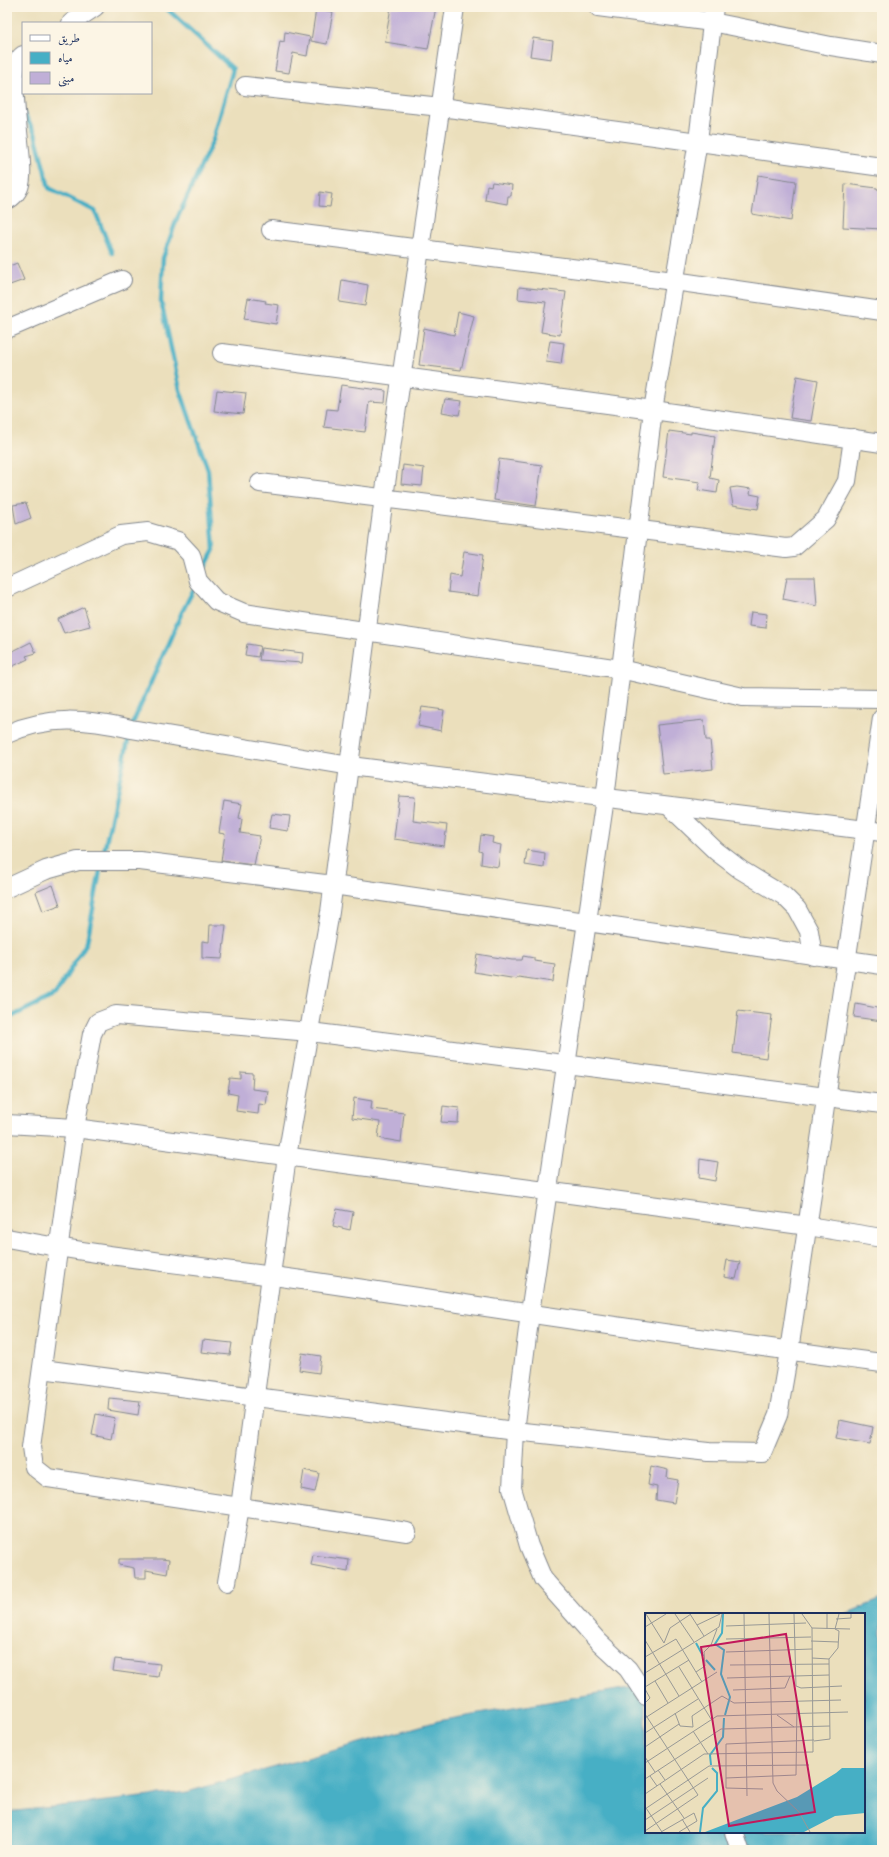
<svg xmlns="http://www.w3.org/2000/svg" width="889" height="1857" font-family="Alegreya,Amiri,serif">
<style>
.water{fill:#46afc5;stroke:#306f92}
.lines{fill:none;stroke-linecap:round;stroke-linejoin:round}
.stream{stroke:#46afc5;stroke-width:4.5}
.building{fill:#c0afd7}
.street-casing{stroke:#83878d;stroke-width:20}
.street{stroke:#fff;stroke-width:18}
.inset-river{fill:none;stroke:#46afc5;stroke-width:2}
.inset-road{fill:none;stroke:#989996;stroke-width:1}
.view{fill:#c2185b;fill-opacity:0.15;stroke:#c2185b;stroke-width:2}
.inset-edge{fill:none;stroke:#1b2f5e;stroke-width:2}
</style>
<rect width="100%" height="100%" fill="#fcf5e5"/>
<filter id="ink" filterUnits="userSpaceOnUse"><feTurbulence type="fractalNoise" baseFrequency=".025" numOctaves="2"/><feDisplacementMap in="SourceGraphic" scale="8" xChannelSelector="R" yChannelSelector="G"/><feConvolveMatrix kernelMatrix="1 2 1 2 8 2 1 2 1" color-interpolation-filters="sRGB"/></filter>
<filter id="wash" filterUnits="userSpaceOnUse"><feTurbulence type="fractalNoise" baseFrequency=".012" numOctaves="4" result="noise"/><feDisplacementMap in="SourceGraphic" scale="16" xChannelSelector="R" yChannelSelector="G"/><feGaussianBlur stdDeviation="0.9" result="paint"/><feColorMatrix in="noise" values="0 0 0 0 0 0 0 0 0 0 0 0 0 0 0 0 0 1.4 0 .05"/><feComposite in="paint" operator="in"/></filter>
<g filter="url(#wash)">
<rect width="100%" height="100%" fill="#ebdfbc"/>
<path class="water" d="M882,1599v251h-875v-38l180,-20 251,-71 208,-36v147h218v-218h-19z"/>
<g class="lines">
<g class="stream">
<path d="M165,7l68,62 -20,71 -37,81 -13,37 -2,43 19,89 28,80 6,80 -13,25"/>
<path d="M23,112l12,21 14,55 46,23 17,42"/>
<path d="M132,725l50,-113 14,-27"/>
<path d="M103,856l27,-124"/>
<path d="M7,1019l48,-24 32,-53 14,-77"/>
</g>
</g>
<g id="blocks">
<g class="building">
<path d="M391,7h45l-8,42 -43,-7z"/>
<path d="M316,9l17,3 -6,32 -16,-3z"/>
<path d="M285,32l25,5 -3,19 -14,-3 -4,20 -14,-2 5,-30 4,1z"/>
<path d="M533,38l20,3 -2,18 -21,-3z"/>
<path d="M758,175l38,6 -5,40 -39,-7z"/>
<path d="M492,182l20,3 -1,11h-3l-1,8 -22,-4 2,-15 4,1z"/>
<path d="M845,184l32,4v1l5,1v39l-39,-2z"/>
<path d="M320,192l12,2 -2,13 -11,-1z"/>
<path d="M17,263l7,17 -17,6v-19z"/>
<path d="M342,280l26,5 -3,21 -26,-4z"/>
<path d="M519,287l47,5 -6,43 -19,-3 5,-30 -28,-3z"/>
<path d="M248,298l18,3 -1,2 14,2 -3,19 -32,-5z"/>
<path d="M458,312l16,4 -13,54 -42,-5 5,-37 30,7z"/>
<path d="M550,341l14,2 -3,21 -15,-2z"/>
<path d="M797,376l21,4 -7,41 -21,-3z"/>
<path d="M341,385l45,6 -1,12 -16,-1 -4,30 -41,-5 3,-18 10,1z"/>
<path d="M217,390l29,3 -3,21 -29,-3z"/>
<path d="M445,399l17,2 -3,14 -17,-3z"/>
<path d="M669,431l22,3v-2l24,4 -5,42 9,2 -2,13 -19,-3 2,-8 -37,-5z"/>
<path d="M499,459l43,6 -6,41 -42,-6z"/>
<path d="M403,465l21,3 -2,18 -21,-2z"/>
<path d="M737,487l14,2 -1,5 10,2 -2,13 -25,-4 -3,-17z"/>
<path d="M26,503l5,15 -15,6 -3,-19z"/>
<path d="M464,552l19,3 -5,41 -30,-4 2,-17 10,2z"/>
<path d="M787,577h28l2,29 -34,-7z"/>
<path d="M84,607l6,19 -26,7 -6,-14z"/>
<path d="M751,612l16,2 -1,14 -17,-2z"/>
<path d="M31,642l5,11 -10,3 2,3 -21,10v-15z"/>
<path d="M247,644l13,2 -2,11 -13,-2z"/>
<path d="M261,648l42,5 -1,10 -43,-3z"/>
<path d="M422,707l22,3 -3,21 -23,-5z"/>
<path d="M704,720l2,20h4l3,29 -50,5 -6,-49z"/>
<path d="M399,796l16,1 -2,24 34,4 -3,21 -50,-7z"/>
<path d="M224,801l18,3 -3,14 3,1 -2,14 20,3 -6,29 -33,-4 4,-27 -6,-1z"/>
<path d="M272,814l18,2 -2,15 -19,-3z"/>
<path d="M481,835l12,2 -1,6 9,2 -3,22 -17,-3 1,-12 -3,-1z"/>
<path d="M527,850l18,3 -1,15 -19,-3z"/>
<path d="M53,885l7,20 -17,6 -7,-19z"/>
<path d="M210,925h16l-4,34 -20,-1v-17l7,1z"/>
<path d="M477,954l35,6h10l1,-4 11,2v3l21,3 -2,18 -35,-5 -1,2 -43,-7z"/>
<path d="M856,1004l26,5v12l-28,-4z"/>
<path d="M738,1011l34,4 -6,43 -33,-5z"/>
<path d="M241,1072l12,1 -1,16 16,2 -2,14 -7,-1 -1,10 -22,-3 2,-16 -10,-2 2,-15 11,1z"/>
<path d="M354,1098l18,3 -1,8 33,4 -3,29 -23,-4 2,-16 -28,-4z"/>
<path d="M443,1106l16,2 -1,15 -17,-1z"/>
<path d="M700,1159l18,3 -3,19 -16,-3z"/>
<path d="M337,1209l16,3 -3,18 -17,-4z"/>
<path d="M727,1260l13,2 -4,17 -12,-2z"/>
<path d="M203,1340l29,3 -2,12 -29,-3z"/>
<path d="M302,1353l19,3 -2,17 -20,-3z"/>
<path d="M109,1398l31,3 -2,14 -30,-5z"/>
<path d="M96,1414l19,4 -4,21 -19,-4z"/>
<path d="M840,1420l33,7 -3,17 -34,-6z"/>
<path d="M651,1466l17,4 -1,8 11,2 -4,23 -18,-3 1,-13 -9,-2z"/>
<path d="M304,1470l15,3 -4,19 -14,-3z"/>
<path d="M313,1555l36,5 -1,12 -37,-7z"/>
<path d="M119,1559h43l7,1 -2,14 -21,-4v8h-11l-1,-10 -15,-3z"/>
<path d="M115,1659l45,5 -2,13 -45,-6z"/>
</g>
</g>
</g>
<g filter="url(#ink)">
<use href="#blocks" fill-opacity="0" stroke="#83878d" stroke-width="1"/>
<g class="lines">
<g class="street-casing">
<g id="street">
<path d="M598,7l114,15 119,24 51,8"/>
<path d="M71,23l24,-16"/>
<path d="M245,86l196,21 441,60"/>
<path d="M7,200c6,-2 12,-10 13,-16 7,-25 -18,-115 3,-129"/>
<path d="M271,230l403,51 208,30"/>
<path d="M7,329l115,-49"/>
<path d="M222,353l431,57 229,33"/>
<path d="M260,483l526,65 8,-1 32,-28 21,-38 6,-43"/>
<path d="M7,588l114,-53 27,-3 30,9 13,14 7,26 18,20 28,12 376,56 123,28 139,2"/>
<path d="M7,734c42,-19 80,-15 124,-5l219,37 532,66"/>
<path d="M669,806l47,45 25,19 43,26 13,13 12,22 4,25"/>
<path d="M7,888l39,-18 32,-9h62l193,24 549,80"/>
<path d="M7,1124l68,4 733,98 74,12"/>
<path d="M7,1238c97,19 196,28 295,42 193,28 386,58 580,83"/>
<path d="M42,1369l473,62 194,21 53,1 16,-38 11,-64 93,-633"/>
<path d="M407,1532l-359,-54 -14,-11 -3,-20 44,-319 17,-94 6,-12 18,-7 194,17 572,72"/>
<path d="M227,1582l13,-75 47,-351 43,-244 54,-415 71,-490"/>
<path d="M646,1696l-18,-27 -30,-28 -55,-62 -14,-33 -17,-58 3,-57 15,-118 75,-515 48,-388 45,-269 16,-134"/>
<path d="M734,1832l6,18"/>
</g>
</g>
<use href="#street" class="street"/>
</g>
</g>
<g transform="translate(645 1613)">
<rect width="220" height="220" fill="#ebdfbc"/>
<path d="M197,155h23v45l-30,3 -31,16h-99l92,-35 39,-24z" fill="#46afc5"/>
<path class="inset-river" d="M78,1l-1,19 -7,11 9,6 -3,24 9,23 -5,18M51,30l7,13M61,47l9,10M66,152l-1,-10 13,-18 1,-19M55,219l3,-24 14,-17v-18l-5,-5"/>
<path class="inset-road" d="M1,1l18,29M30,1l19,28M45,1l14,22M99,1l3,182M124,1l4,169 4,8 22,21 11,20M149,1l2,72 5,2 41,-2M182,1v15M191,6l15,-1v-4M52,12l23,-11M81,13l80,-3M0,14l21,-13M167,15l38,1M81,26l85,-2M0,27l34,56M166,28l27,1M19,30l6,-15 21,-14M81,39l86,-3M0,44l31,-18 26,43M167,45l17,1 1,80 -16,2M184,46l9,-11 1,-17 -4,-2 4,-15M85,52l99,-1M34,54l32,52M51,59l9,-6 -1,-14 7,-7 6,-16M0,60l74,-46 3,-13M82,65l102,-3M10,68l13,22M0,74l44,-27M0,76l5,9 -5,5M88,77l52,-2 5,-12M30,100l5,13 13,1M0,101l53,81 -53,36M132,102l17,12M0,105l72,-46M48,114l-1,-11 30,-20 12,7 107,-3M48,118l15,23M0,120l53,-34M0,134l34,-23M0,144l10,15M0,150l72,-47 131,-4M13,157l7,10M5,163l7,10M81,165l70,-3 1,-74M0,166l76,-50 109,-3M15,171l24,34M118,176l-37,-1v-44l88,-4M0,181l59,-40 109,-2 -1,-124 -10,-14M1,195l16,24M0,196l64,-43 100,-1M37,206l8,13M0,207l63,-42M16,219l33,-19 3,8 -18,11"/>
<path class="view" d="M141,21l29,178 -86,14 -28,-179z"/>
<rect width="220" height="220" class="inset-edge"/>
</g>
<rect width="889" height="1857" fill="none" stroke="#fcf5e5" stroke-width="24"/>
<rect x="22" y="22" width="130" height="72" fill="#fcf5e5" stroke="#a2a6af"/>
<rect x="30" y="35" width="20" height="6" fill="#ffffff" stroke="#a2a6af"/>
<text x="58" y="42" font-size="12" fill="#1b2f5e">طريق</text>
<rect x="30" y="52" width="20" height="12" fill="#46afc5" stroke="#a2a6af"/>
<text x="58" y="62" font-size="12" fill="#1b2f5e">مياه</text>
<rect x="30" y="72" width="20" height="12" fill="#c0afd7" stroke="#a2a6af"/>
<text x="58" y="82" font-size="12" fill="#1b2f5e">مبنى</text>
</svg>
